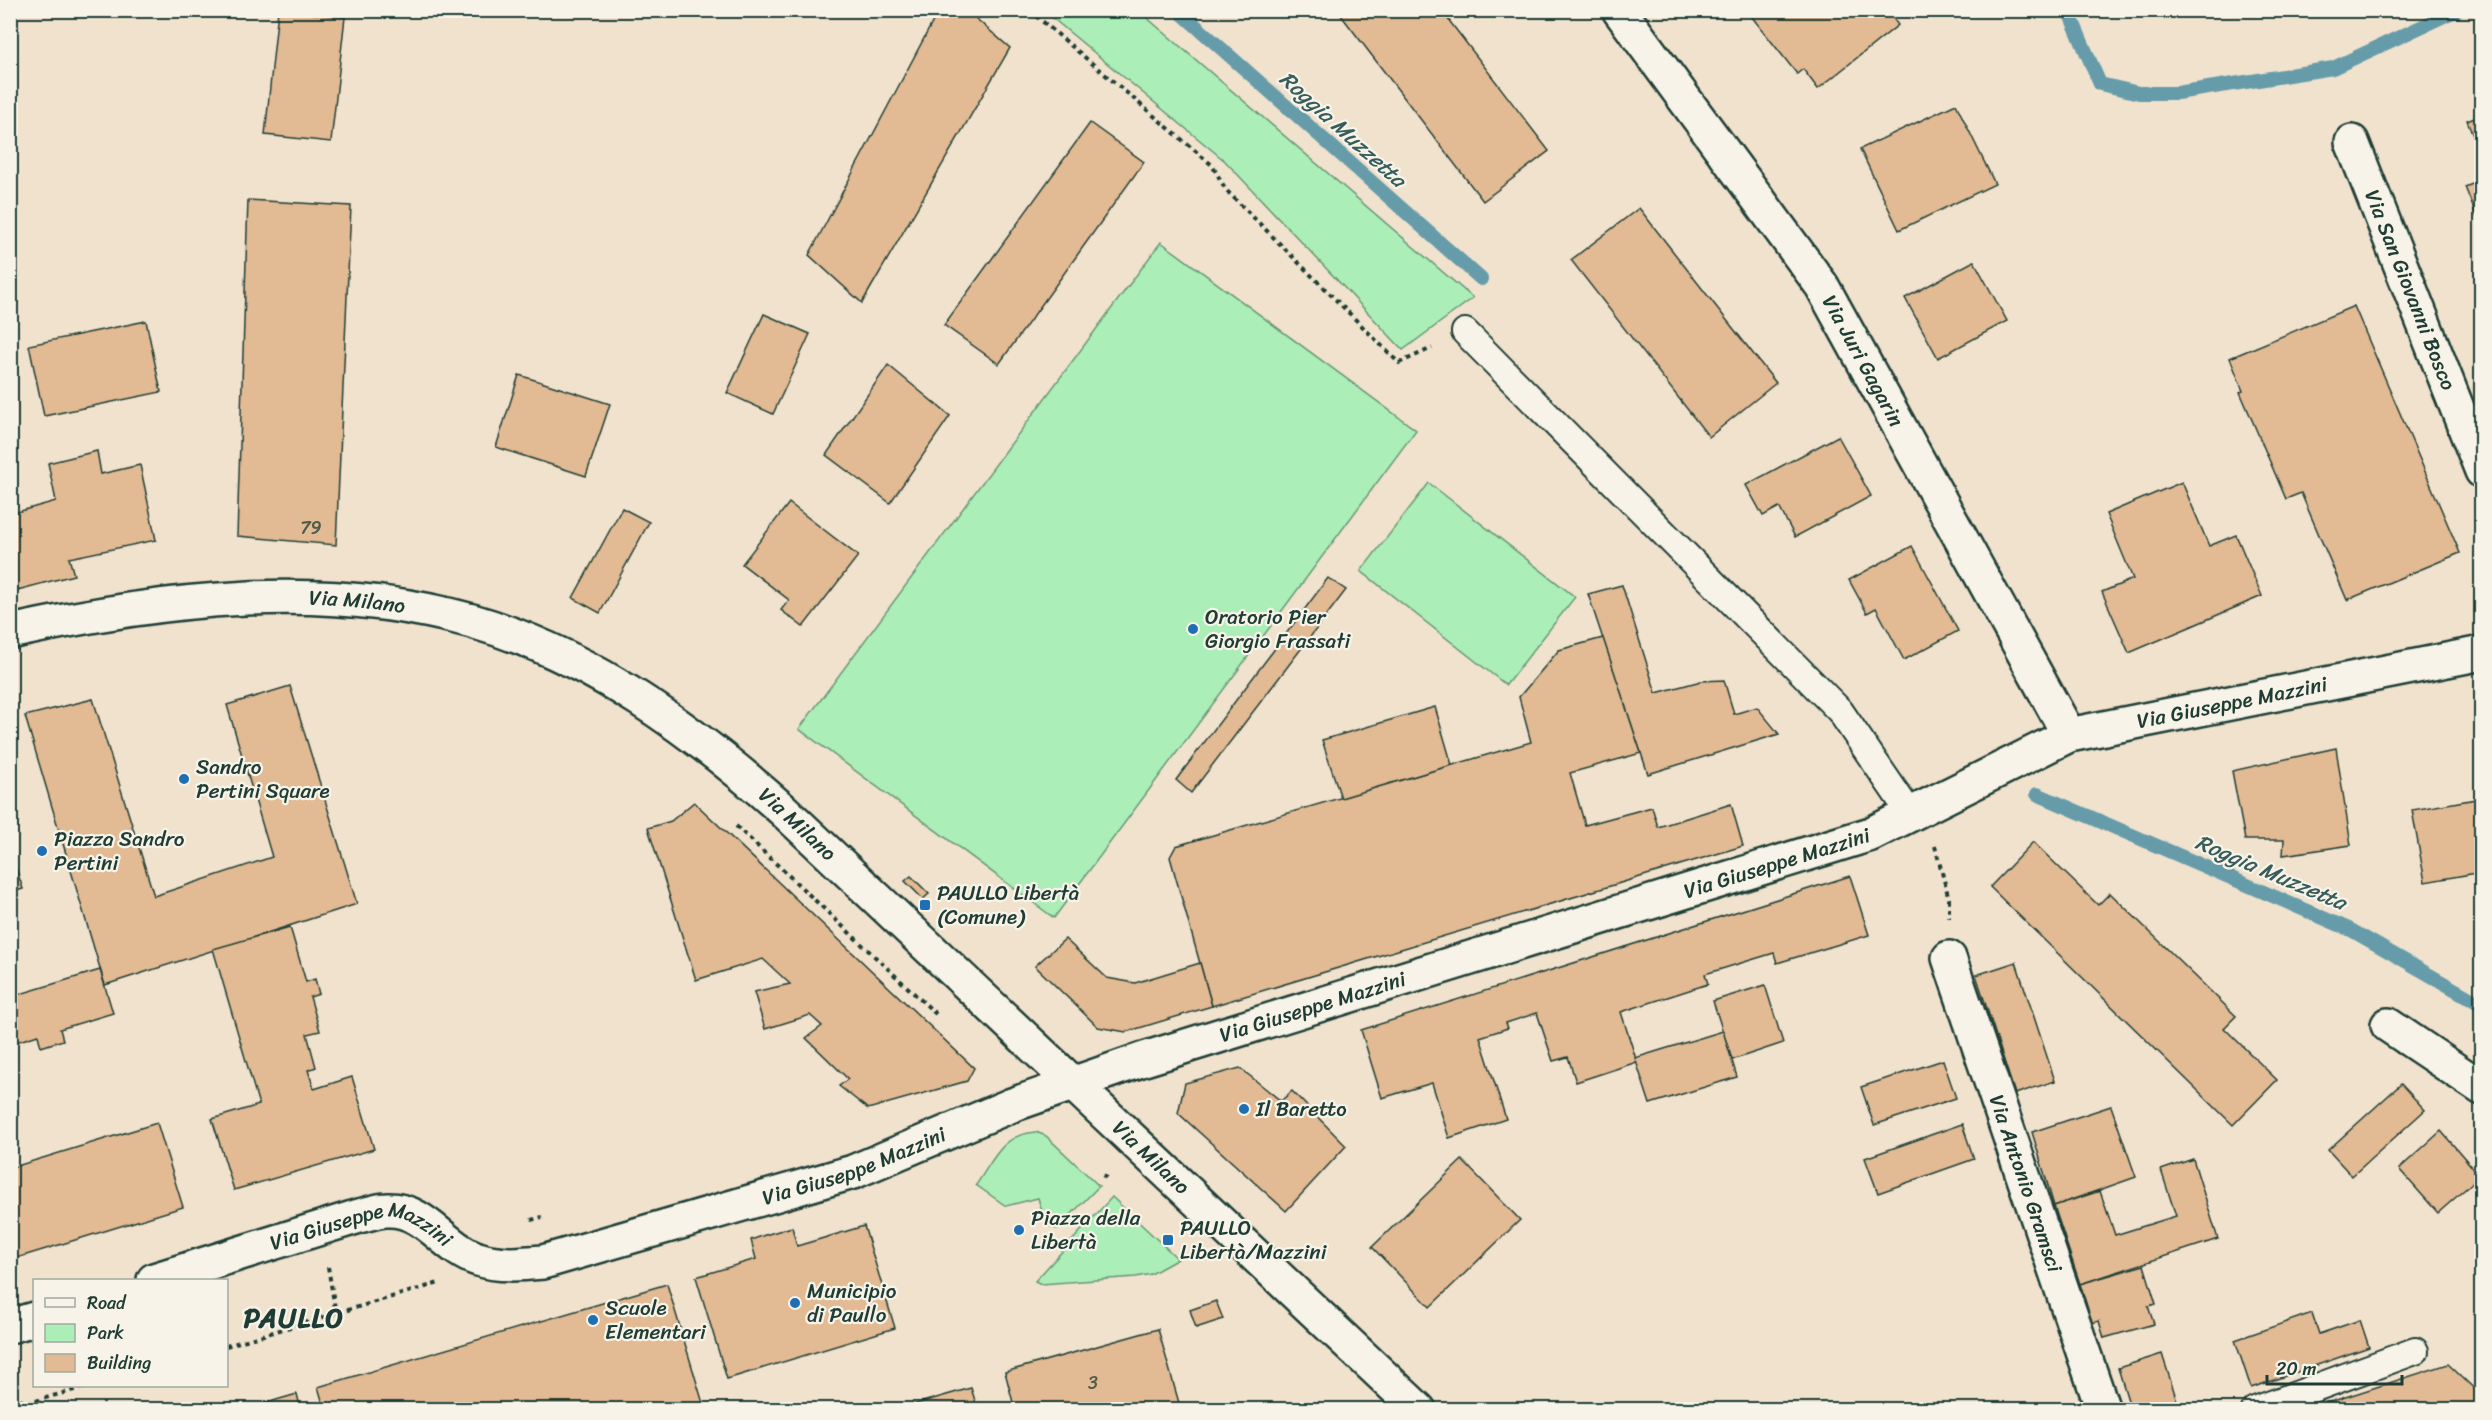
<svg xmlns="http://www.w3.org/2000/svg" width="2492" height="1420" font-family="Sriracha,sans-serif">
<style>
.green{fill:#aceeb8;stroke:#669676;stroke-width:1.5}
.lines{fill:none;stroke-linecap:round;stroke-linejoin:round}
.stream{stroke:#669ca9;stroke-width:14}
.building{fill:#e2ba93;stroke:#1f3d34;stroke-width:1.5}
.lane-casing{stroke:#1f3d34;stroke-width:30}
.street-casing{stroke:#1f3d34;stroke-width:38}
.secondary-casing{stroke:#1f3d34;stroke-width:38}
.path{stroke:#1f3d34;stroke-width:4;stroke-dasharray:4.5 4.5;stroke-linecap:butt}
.lane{stroke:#f7f3e8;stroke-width:26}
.street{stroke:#f7f3e8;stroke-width:33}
.secondary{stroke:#f7f3e8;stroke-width:33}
.poi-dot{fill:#1f6fb2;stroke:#f7f3e8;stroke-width:2}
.labels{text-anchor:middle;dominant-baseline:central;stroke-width:4.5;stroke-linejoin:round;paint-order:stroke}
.number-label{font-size:18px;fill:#505c4c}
.street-label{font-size:21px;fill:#1f3d34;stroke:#f7f3e8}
.poi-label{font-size:21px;fill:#1f3d34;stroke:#f7f3e8;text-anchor:start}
.water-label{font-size:22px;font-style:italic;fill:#375d5b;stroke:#f7f3e8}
.district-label{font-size:27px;font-weight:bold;letter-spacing:1.5px;fill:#1f3d34;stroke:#f7f3e8}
</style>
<rect width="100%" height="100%" fill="#f1e2ce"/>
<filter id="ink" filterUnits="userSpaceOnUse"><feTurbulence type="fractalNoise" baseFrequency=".0167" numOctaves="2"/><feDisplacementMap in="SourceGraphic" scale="12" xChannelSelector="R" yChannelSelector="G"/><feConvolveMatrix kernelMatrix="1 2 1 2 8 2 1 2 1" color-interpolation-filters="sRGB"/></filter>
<g filter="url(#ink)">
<g class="green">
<path d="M1044,11h95l334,287 -70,52 -178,-189z"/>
<path d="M1161,242l255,188 -362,488 -255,-189z"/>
<path d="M1429,483l146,114 -69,88 -145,-114z"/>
<path d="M1036,1132l10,4 53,50 -42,43 -11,-4 -8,-27 -32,8 -30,-21c18,-26 26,-51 60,-53z"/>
<path d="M1112,1197l66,62 -27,15 -15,3 -95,7 -6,-3z"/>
</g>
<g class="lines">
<g class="stream">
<path d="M1178,10l303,269"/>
<path d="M2068,10l32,74 39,9h38l156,-25 124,-58"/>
<path d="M2037,794l314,136 131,75"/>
</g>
</g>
<g class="building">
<path d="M278,10l67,7 -14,125 -66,-7z"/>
<path d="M939,10h27l44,38 -148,255 -53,-48z"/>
<path d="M1337,10h104l108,141 -66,50z"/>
<path d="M1760,10h127l11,15 -80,64 -15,-20 -6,5 -45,-57z"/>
<path d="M1956,104l39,80 -96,46 -39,-81z"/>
<path d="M2482,114v45l-15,-39z"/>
<path d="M1090,123l54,39 -145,202 -55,-39z"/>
<path d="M2482,180v50l-17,-43z"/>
<path d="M248,200l103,6 -15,339 -99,-9z"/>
<path d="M1639,208l137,175 -67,54 -138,-177z"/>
<path d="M1974,261l33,60 -69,37 -33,-60z"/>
<path d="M2354,306l106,247 -113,47 -46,-107 -15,6 -46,-107 3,-1 -13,-33z"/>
<path d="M764,314l46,20 -37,80 -46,-21z"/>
<path d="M146,321l15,71 -117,24 -15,-71z"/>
<path d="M888,365l62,51 -60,87 -64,-48z"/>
<path d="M519,375l91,29 -24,72 -90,-29z"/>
<path d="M1838,436l33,60 -76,41 -16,-30 -16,9 -17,-31z"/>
<path d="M97,451l4,23 39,-9 16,75 -87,18 5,17 -64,17v-78l46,-13 -8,-38z"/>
<path d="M2182,482l27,64 27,-11 26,61 -133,57 -27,-61 31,-13 -27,-65z"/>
<path d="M789,503l69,53 -55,71 -22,-17 8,-10 -47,-36z"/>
<path d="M622,508l27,14 -49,91 -27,-15z"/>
<path d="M1912,546l46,85 -54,29 -28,-52 -9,5 -18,-33z"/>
<path d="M1328,578l18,12 -155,203 -15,-13z"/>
<path d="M1622,585l34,108 45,-12 23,-1 10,34 23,-7 22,27 -131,40 -60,-180z"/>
<path d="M1603,638l38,115 -71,20 15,52 67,-18 6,20 73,-23 12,42 -531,160 -42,-149 6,-11 355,-104 -12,-45 40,-47z"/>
<path d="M290,686l67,218 -252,81 -80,-269 68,-17 61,197 118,-39 -45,-152z"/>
<path d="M1435,707l17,58 -111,33 -19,-58z"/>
<path d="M2336,748l15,97 -68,10 1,-15h-39l-13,-69z"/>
<path d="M2482,798v74l-57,10 -13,-72z"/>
<path d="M694,802l280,266 -7,13 -99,28 -29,-23 9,-7 -42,-41 16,-12 -12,-11 -45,14 -11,-37 36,-8 -27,-25 -67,21 -48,-152 23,-7z"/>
<path d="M2033,842l65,63 12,-12 126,123 -12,12 53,52 -44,45 -243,-238z"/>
<path d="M10,850l13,39 -13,4z"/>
<path d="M911,876l18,18 -6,5 -18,-18z"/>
<path d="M1850,876l19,59 -92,28 -3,-10 -69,21 3,10 -87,28 16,50 -61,20 -8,-25 -15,4 -16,-48 -31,10 2,5 -28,9 26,82 -57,19 -17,-55 -50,15 -21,-68z"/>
<path d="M290,927l16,55 9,-3 4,15 -9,3 10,34 -13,3 9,33 -8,3 6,19 38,-12 22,72 -140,41 -22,-71 47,-14 -46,-156z"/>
<path d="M1065,939l42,39 28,5 65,-20 12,43 -86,26 -28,-5 -63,-61z"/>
<path d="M2016,962l39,119 -40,13 -39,-119z"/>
<path d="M100,970l13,43 -53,16 3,11 -22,7 -3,-12 -28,9v-47z"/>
<path d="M1765,985l18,58 -51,17 -19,-59z"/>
<path d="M1723,1031l14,46 -87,27 -15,-46z"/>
<path d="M1943,1060l13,38 -82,27 -13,-38z"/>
<path d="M1240,1068l41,33 11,-10 54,55 -60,65 -108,-98 7,-30z"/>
<path d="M2401,1084l24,26 -73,66 -24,-26z"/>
<path d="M2111,1106l25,71 -82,29 -22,-74z"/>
<path d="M157,1123l26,84 -173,53v-92z"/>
<path d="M1962,1124l12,35 -96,34 -13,-35z"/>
<path d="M2441,1131l39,45 -42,37 -39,-44z"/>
<path d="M2193,1159l25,80 -138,45 -26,-78 46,-15 15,44 61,-19 -15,-46z"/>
<path d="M1462,1160l58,60 -90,87 -58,-60z"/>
<path d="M864,1226l31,102 -168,51 -31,-102 60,-18 -5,-19 14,-5 27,-8 5,19z"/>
<path d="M2144,1265l12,39 -8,2 6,18 -50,14 -5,-17 -7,2 -12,-39z"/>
<path d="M667,1284l38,126h-380l-7,-23z"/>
<path d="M1216,1301l7,18 -27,9 -6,-18z"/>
<path d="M2312,1313l7,21 41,-14 9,27 -118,41 -16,-48z"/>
<path d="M1158,1329l23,81h-166l-10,-38z"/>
<path d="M2162,1354l18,56h-49l-13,-42z"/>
<path d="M2448,1364l34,32v14h-177z"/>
<path d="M971,1388l7,22h-72l-1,-3z"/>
<path d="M297,1394l4,16h-59z"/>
</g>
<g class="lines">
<g class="lane-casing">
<g id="lane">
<path d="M1465,332l375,379 71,104"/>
<path d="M2255,1410l160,-59"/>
</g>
</g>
<g class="street-casing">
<g id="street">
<path id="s1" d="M1619,10l203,276 247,449"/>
<path id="s2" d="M2352,142l130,329"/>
<path id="s3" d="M1949,958l154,452"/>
<path d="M2388,1025l94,63"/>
<path id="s4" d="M154,1280l205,-64c9,-2 19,-6 28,-6 38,-2 58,39 91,49 21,7 43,5 65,3l310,-90 159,-67 129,-45 730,-226 198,-99 413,-82"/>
<path d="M10,1326l24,-7"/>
</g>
</g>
<g class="secondary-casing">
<g id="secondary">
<path id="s5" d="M10,632c151,-33 312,-53 462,-11 118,34 221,109 311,189l636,600"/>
</g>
</g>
<g class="path">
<path d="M1029,10l183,155 14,25 173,173 33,-15"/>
<path d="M736,826l200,188"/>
<path d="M1935,846l14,53v19"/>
<path d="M1103,1178l6,-6"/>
<path d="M531,1220l11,-3"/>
<path d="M328,1267l8,47"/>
<path d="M226,1346l213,-63"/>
<path d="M10,1397l18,6 60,-17"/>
</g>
<use href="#lane" class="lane"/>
<use href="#street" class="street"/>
<use href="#secondary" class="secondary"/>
</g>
</g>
<g class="poi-dot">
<circle cx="1193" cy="629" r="6"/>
<circle cx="184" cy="779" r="6"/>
<circle cx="42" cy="851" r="6"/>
<rect x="919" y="899" width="12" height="12" rx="3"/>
<circle cx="1244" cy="1109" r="6"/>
<circle cx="1019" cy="1230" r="6"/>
<rect x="1162" y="1234" width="12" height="12" rx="3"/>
<circle cx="795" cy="1303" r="6"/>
<circle cx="593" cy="1320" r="6"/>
</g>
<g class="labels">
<g class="number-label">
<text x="311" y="528">79</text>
<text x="1093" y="1383">3</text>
</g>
<g class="street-label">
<text stroke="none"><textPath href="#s2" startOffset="159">Via San Giovanni Bosco</textPath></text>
<text stroke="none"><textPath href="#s1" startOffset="428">Via Juri Gagarin</textPath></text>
<text stroke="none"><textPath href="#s5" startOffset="350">Via Milano</textPath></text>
<text stroke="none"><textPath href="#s4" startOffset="2198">Via Giuseppe Mazzini</textPath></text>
<text stroke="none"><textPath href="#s5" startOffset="854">Via Milano</textPath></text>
<text stroke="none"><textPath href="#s4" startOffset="1712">Via Giuseppe Mazzini</textPath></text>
<text stroke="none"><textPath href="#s4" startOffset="1226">Via Giuseppe Mazzini</textPath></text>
<text stroke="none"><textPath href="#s5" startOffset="1340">Via Milano</textPath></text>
<text stroke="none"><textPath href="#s4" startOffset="740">Via Giuseppe Mazzini</textPath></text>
<text stroke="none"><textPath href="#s3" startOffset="238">Via Antonio Gramsci</textPath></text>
<text stroke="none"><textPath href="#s4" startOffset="219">Via Giuseppe Mazzini</textPath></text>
</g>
<g class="poi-label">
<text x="1205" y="617">Oratorio Pier<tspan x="1205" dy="24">Giorgio Frassati</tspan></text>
<text x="196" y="767">Sandro<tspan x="196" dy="24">Pertini Square</tspan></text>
<text x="54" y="839">Piazza Sandro<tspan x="54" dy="24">Pertini</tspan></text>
<text x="937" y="893">PAULLO Libertà<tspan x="937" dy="24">(Comune)</tspan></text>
<text x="1256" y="1109">Il Baretto</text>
<text x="1031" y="1218">Piazza della<tspan x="1031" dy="24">Libertà</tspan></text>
<text x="1180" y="1228">PAULLO<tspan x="1180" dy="24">Libertà/Mazzini</tspan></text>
<text x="807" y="1291">Municipio<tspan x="807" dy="24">di Paullo</tspan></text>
<text x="605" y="1308">Scuole<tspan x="605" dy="24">Elementari</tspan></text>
</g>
<g class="water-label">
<text transform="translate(1343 129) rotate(42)">Roggia Muzzetta</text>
<text transform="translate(2271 872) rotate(23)">Roggia Muzzetta</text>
</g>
<g class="district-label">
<text x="294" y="1318">PAULLO</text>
</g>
</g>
<rect width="2492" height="1420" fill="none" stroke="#f7f3e8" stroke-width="36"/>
<rect x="18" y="18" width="2456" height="1384" fill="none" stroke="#1f3d34" stroke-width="2" filter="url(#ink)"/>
<rect x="33" y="1279" width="195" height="108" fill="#f7f3e8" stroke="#a1aaa0" stroke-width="1.5"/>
<rect x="45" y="1298" width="30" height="9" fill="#f7f3e8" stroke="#a1aaa0" stroke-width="1.5"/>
<text x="87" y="1309" font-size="18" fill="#1f3d34">Road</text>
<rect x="45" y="1324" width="30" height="18" fill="#aceeb8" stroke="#a1aaa0" stroke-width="1.5"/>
<text x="87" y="1339" font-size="18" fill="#1f3d34">Park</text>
<rect x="45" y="1354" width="30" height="18" fill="#e2ba93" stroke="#a1aaa0" stroke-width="1.5"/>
<text x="87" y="1369" font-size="18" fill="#1f3d34">Building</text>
<path d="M2267 1375v9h135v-9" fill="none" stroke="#1f3d34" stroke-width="3"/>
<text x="2276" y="1375" font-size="18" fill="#1f3d34" stroke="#f7f3e8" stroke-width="4.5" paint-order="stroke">20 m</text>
</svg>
